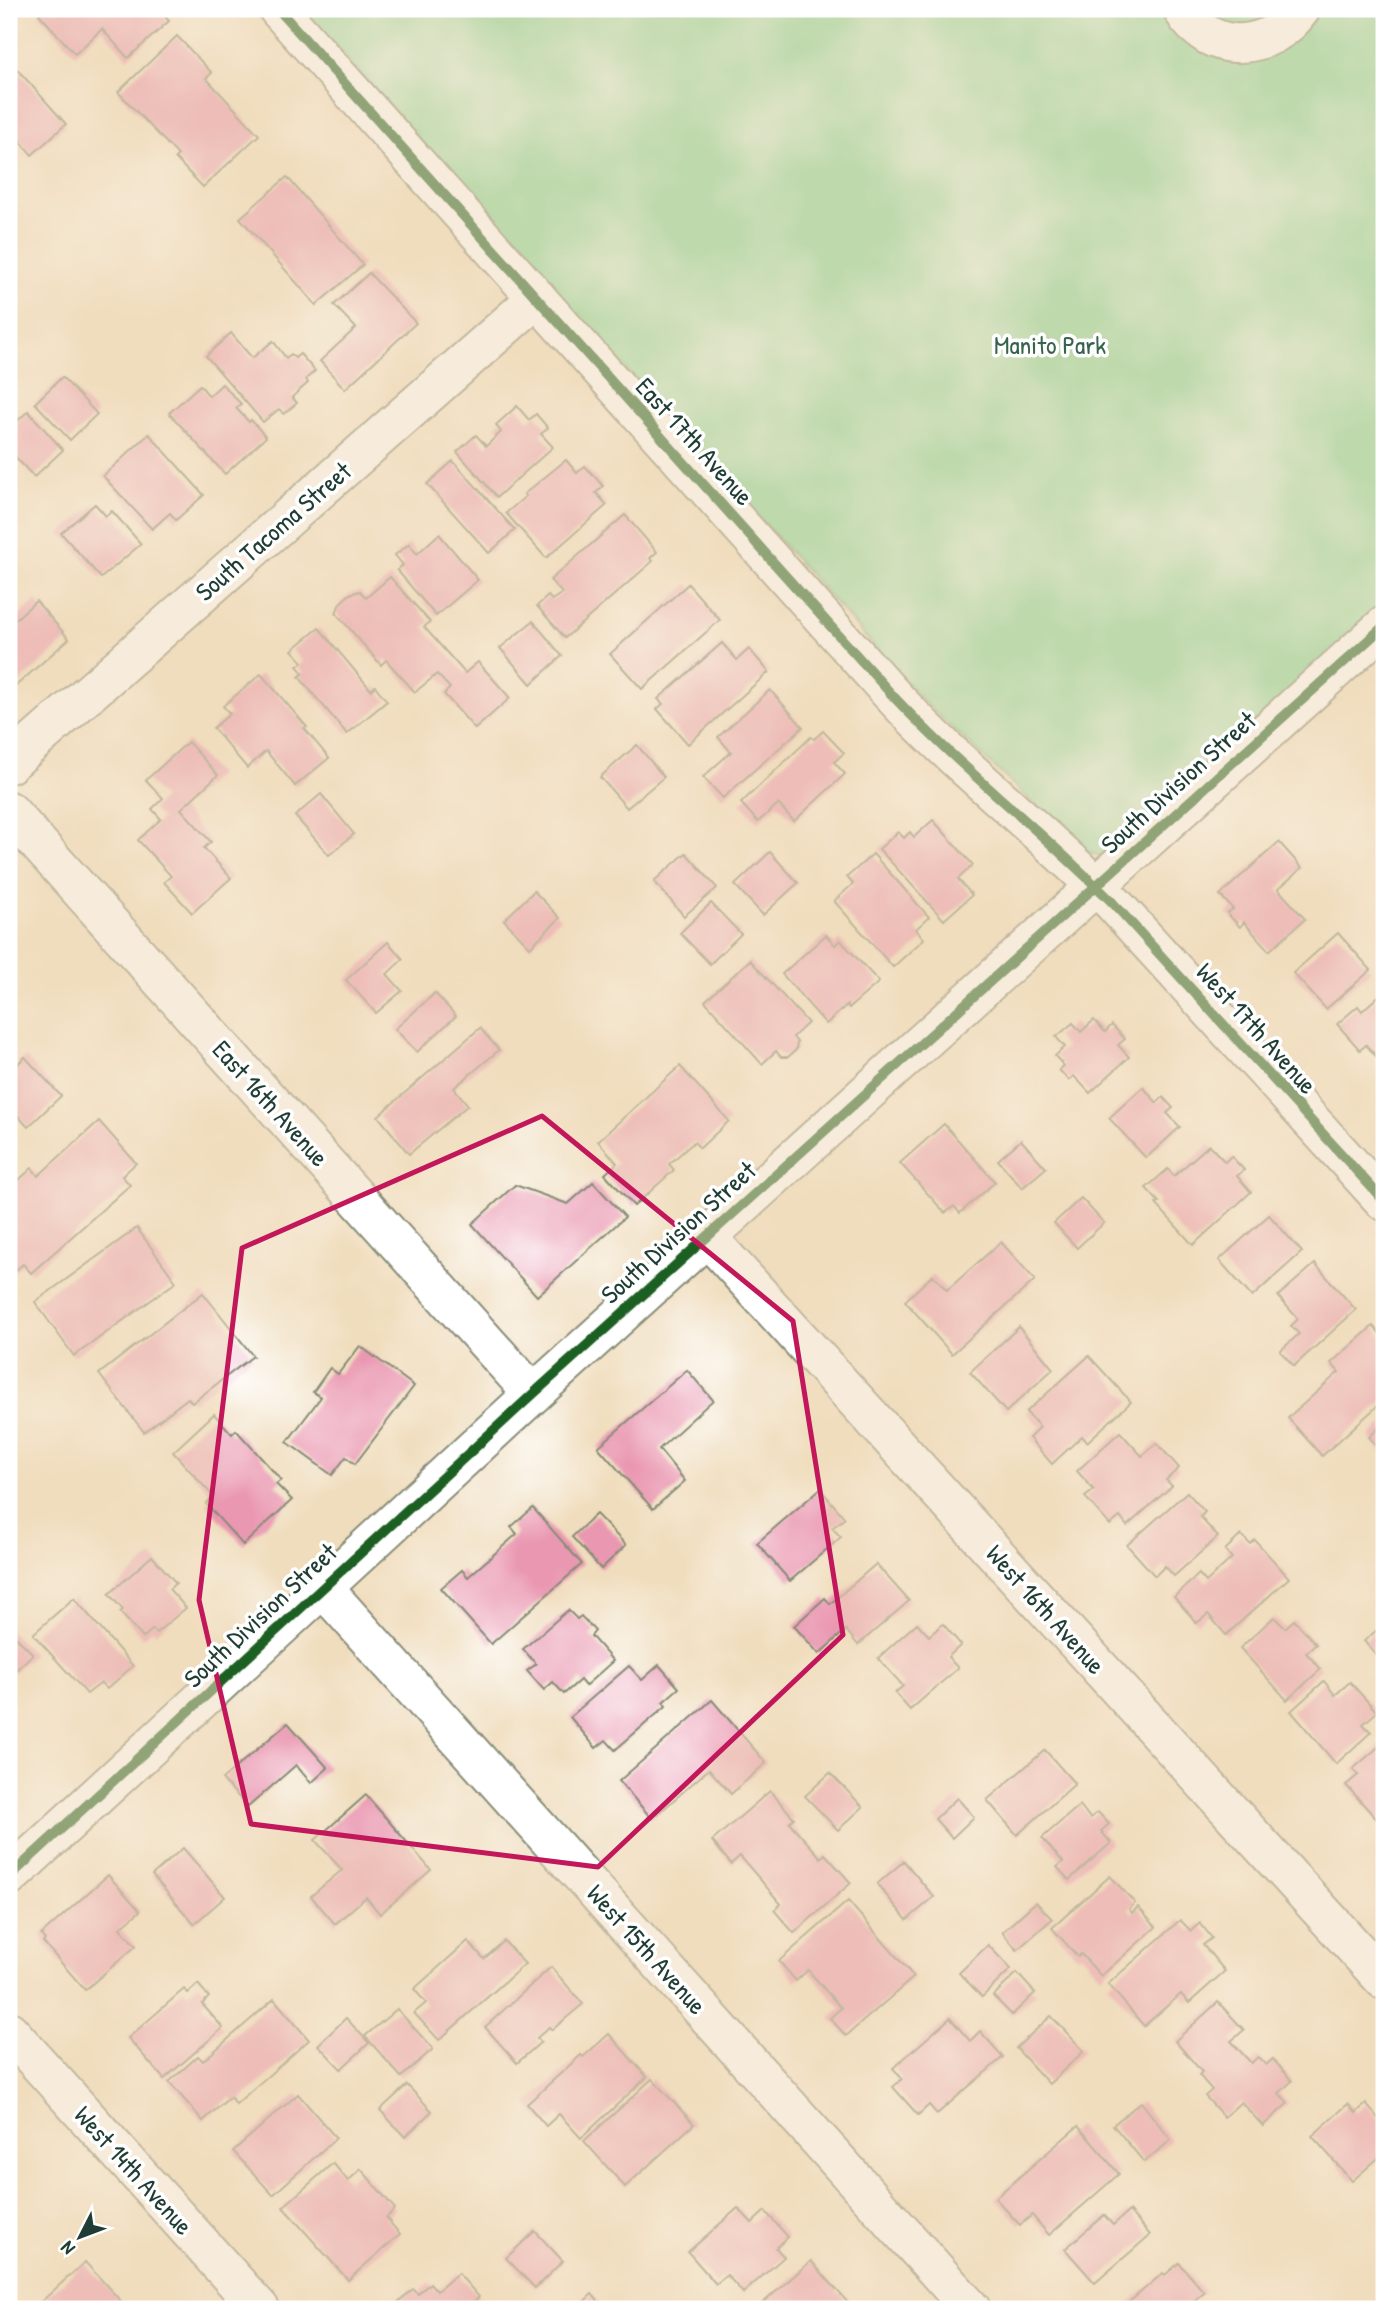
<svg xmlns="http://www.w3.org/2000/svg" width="1393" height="2318" font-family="'Patrick Hand',sans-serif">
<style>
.green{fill:#82d698;stroke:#508a66;stroke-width:2}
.building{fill:#ea98b1}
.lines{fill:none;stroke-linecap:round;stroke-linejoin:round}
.minor-casing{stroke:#888d78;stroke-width:42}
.minor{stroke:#fff;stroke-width:38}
.cycleway-casing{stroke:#fff;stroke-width:15}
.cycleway{stroke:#1b5e20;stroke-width:10}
.marked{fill:none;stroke:#c2185b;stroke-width:5;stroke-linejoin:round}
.labels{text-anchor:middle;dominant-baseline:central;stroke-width:7;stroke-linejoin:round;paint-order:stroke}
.park-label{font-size:26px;fill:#38634d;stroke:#fff}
.street-label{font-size:26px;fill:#1f3d34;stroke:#fff}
</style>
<rect width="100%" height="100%" fill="#fff"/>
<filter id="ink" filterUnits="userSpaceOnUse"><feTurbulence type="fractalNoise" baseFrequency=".0143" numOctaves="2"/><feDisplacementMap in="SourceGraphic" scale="14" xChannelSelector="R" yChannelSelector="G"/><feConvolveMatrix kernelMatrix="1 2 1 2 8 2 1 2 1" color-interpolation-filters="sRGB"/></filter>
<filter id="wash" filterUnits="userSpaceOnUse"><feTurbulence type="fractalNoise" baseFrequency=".00686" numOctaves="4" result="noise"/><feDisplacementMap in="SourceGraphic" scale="28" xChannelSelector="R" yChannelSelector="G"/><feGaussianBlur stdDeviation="1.57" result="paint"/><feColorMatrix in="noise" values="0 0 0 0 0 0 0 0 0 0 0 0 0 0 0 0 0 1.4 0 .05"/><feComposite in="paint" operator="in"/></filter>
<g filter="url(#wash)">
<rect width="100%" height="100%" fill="#f0ddbd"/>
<path class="green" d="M302,9h1082v599l-277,246 -7,2 -16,-6 -160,-148z"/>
<g id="blocks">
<g class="building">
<path d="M45,9h113l11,12 -41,37 -26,-29 -27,25 -36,-40z"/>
<path d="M177,36l35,37 -6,5 53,57 -56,52 -28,-29 3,-3 -60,-63z"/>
<path d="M9,60l57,64 -34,31 -23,-27z"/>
<path d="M287,177l76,88 -47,40 -76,-87z"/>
<path d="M369,273l47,50 -71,66 -25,-28 36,-33 -22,-23z"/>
<path d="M231,333l21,25 21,-17 13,17 5,-4 4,4 5,-4 15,17 -9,8 2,4 -16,14 5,6 -13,11 -5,-5 -16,13 -57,-66z"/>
<path d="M62,377l35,37 -27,26 -35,-37z"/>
<path d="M222,384l19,20 -5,4 13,14 2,-2 15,17 -41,37 -56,-61 31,-28 9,11z"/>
<path d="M517,406l12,14 7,-6 12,14 -7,6 12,13 -56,50 -40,-45 19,-17 10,11 15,-14 -5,-7z"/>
<path d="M28,411l35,39 -29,27 -25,-27v-21z"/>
<path d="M149,434l55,61 -28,25 -6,-7 -18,16 -49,-53z"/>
<path d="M566,460l11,13 8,-7 18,20 -7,7 11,12 -61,53 -40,-45 20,-17 -2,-2z"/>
<path d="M453,461l62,69 -26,23 -62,-69z"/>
<path d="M95,504l11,12 6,-5 29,33 -40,34 -40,-45z"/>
<path d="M625,515l32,37 -7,6 3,3 -88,77 -28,-32 11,-10 4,4 10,-7 -12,-13z"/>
<path d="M439,534l39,46 -42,36 -39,-46 6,-5 -8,-10 14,-11 8,10z"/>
<path d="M390,577l40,45 -6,5 41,46 13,-11 32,36 -35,31 -31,-35 6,-6 -13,-14 -22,18 -29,-32 -5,5 -45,-52 4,-10 10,-9 10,-3 6,7z"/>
<path d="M688,584l32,36 -78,69 -32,-35z"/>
<path d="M36,601l33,38 -59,52 -1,-66z"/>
<path d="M533,621l29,35 -31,28 -31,-36z"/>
<path d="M319,628l52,62 4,-4 12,15 -40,33 -48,-57 4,-4 -6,-7 6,-4 -11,-12z"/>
<path d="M722,643l15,17 12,-11 20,23 -81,72 -31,-35 6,-5 -5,-5z"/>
<path d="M261,674l46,53 -3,1 25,30 -34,28 -29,-35 -19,17 -34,-40 17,-14 -7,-8z"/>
<path d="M770,690l33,37 -80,71 -20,-21 28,-25 -13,-15z"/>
<path d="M823,731l21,22 -10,9 11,12 -51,47 -16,-17 -20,18 -17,-19 70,-66 3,2z"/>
<path d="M188,742l30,33 -37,34 30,33 -7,6 27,30 -39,35 -28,-31 7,-6 -33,-36 23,-21 -9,-10 11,-11 -17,-18z"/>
<path d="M637,745l27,32 -37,31 -27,-31z"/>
<path d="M321,794l33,40 -25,21 -34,-39z"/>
<path d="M933,820l40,45 -15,14 14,16 -28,25 -65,-71 19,-17 6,6 6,-6 4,5z"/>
<path d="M1279,842l23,26 -24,21 27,30 -36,32 -25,-29 -4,5 -13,-14 6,-4 -13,-14z"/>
<path d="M770,852l28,31 -35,32 -28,-30z"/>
<path d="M686,853l31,35 -33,28 -30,-35z"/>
<path d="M873,854l56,63 -13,12 8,10 -31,28 -59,-66 19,-17 -6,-7z"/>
<path d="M534,891l26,27 -30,29 -26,-27z"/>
<path d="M711,903l30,31 -31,30 -30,-31z"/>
<path d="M1338,933l33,37 -45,39 -33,-36z"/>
<path d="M826,935l9,10 5,-5 39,42 -30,26 -2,-3 -21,19 -44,-50z"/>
<path d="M388,942l15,17 -16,15 15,17 -26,22 -30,-33z"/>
<path d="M750,960l58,63 -15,14 4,5 -1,8 -8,7h-7l-5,-6 -14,13 -57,-63z"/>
<path d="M1384,991v74l-18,-20 -6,5 -23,-26 21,-18 4,5z"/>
<path d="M435,993l21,23 -39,36 -22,-23z"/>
<path d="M1094,1020l11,12 7,-7 13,14 -7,6 11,12 -39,36 -16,-17 -5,4 -10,-10 5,-4 -9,-10 10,-9 -9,-10 17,-14 8,9z"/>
<path d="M480,1028l19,22 -45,38 14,17 -59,49 -31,-38z"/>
<path d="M25,1057l36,39 -33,31 -19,-21v-34z"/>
<path d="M680,1066l49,55 -29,27 -6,-6 -25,22 5,6 -40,36 -29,-32 12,-11 -19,-22z"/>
<path d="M1143,1087l14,16 6,-6 10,11 -6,5 13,14 -34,31 -37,-40z"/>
<path d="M99,1121l37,42 -14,13 8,9 -99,88 -8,-9 -14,12v-87l23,-21 6,8z"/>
<path d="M944,1124l51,58 -35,31 -6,-7 -9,7 -45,-50z"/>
<path d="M1021,1140l25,28 -24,20 -24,-28z"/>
<path d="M1209,1145l16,17 6,-6 13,14 -7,6 14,16 -58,53 -37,-41 3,-2 -13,-14 22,-19 6,7z"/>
<path d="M593,1182l32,35 -88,79 -65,-72 43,-39 53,19z"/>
<path d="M1081,1198l23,25 -27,25 -23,-25z"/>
<path d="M1269,1215l33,37 -50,45 -33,-37z"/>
<path d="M137,1228l39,54 -102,74 -39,-54z"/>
<path d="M1001,1242l34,38 -83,74 -47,-53 28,-26 14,15z"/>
<path d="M1315,1264l41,46 -62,56 -14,-15 19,-17 -8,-8 7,-7 -20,-23z"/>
<path d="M203,1293l50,63 -61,47 -4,-5 -44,34 -45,-58z"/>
<path d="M1373,1326l11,12v62l-62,56 -34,-38 51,-46 -8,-9z"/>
<path d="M1019,1327l34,42 -47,43 -36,-40z"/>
<path d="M360,1346l54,40 -59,78 -9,-7 -14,18 -45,-33 34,-45 -8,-5 17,-24 8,6z"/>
<path d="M1089,1356l42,46 -44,40 -5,-6 -30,28 -23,-26 11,-11 -14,-15z"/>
<path d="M687,1370l26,30 -54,49 26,32 -32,28 -55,-62z"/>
<path d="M214,1414l18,20 4,-4 45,50 -5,4 16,16 -49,45 -37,-41 7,-8 -40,-44z"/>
<path d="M1384,1423v31l-15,-17z"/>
<path d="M1120,1432l22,24 15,-13 22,25 -13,12 6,6 -45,40 -7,-9 -10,8 -25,-28 9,-7 -17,-19z"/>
<path d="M820,1489l25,29 -13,10 9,9 -51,44 -33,-38z"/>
<path d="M1187,1492l18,20 -5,5 18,20 -44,39 -9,-10 -10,10 -28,-31z"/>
<path d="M533,1508l49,56 -91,80 -50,-56 21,-18 6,7 49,-43 -6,-7z"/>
<path d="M596,1514l30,31 -25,24 -29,-32z"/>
<path d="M1241,1535l9,9 5,-4 34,38 -63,57 -18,-21 -11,9 -23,-26 25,-23 7,8 26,-24 -7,-8z"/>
<path d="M152,1556l24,27 -7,6 17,19 -30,25 -3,-4 -10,9 -23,-26 3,-2 -14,-16z"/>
<path d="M876,1564l33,37 -51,44 -12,-15 -27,24 -25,-28 31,-28 5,6z"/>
<path d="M74,1598l59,68 -26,23 -6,-6 -14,11 -54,-60z"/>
<path d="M568,1610l9,9 4,-3 14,15 -4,5 22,25 -28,25 -5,-6 -16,14 -11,-12 -9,8 -17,-19 9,-7 -13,-15z"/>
<path d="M1274,1617l11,11 9,-8 22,24 -10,9 15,16 -34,31 -47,-52z"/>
<path d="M917,1623l12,13 14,-12 18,21 -13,12 10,11 -48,42 -15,-17 8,-7 -25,-28z"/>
<path d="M1384,1624v40l-20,-23z"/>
<path d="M9,1630l24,24 -20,19 -4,-4z"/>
<path d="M659,1665l20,23 -16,14 3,4 -51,44 -9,-10 -10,8 -26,-31 59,-51 13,14z"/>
<path d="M1324,1681l11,14 15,-13 27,30 -14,12 8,8 -35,32 -45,-53z"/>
<path d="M712,1700l54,63 -35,31 -22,-25 -57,50 -33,-38z"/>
<path d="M288,1723l40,45 -17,15 -15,-18 -48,42 -26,-28z"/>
<path d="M1384,1742v81l-2,2 -36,-40 12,-10 -5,-6z"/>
<path d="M1045,1750l30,34 -58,51 -30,-35z"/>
<path d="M830,1773l33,34 -25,23 -33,-34z"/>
<path d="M770,1791l24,27 -5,4 32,36 4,-4 26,29 -57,50 -20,-23 7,-6 -41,-48 -9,8 -19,-23z"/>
<path d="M366,1795l65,75 -51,44 -14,-17 -31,27 -24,-28 31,-26 -27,-30z"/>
<path d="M957,1798l17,19 -22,21 -17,-19z"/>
<path d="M1080,1805l10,13 8,-6 11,12 -8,7 10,12 -42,37 -12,-13 6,-5 -21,-24z"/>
<path d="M183,1848l42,49 -31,27 -42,-49z"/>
<path d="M904,1861l30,36 -27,23 -30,-36z"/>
<path d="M108,1875l32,36 -20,17 16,18 -51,44 -42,-48 2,-2 -4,-5z"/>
<path d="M1110,1876l25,27 -6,6 3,4 6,-6 18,20 -55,49 -20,-22 -3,3 -26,-29z"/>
<path d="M848,1901l66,76 -68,59 -16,-18 11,-10 -33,-38 -12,11 -17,-20z"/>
<path d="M1036,1902l16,17 -35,31 -15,-18z"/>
<path d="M1180,1920l11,11 9,-8 12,15 -9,7 22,26 -36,32 -8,-9 -37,32 -36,-42z"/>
<path d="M468,1941l16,18 20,-18 21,23 -86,76 -25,-27 12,-10 -12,-14z"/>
<path d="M988,1945l23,24 -29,28 -23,-24z"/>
<path d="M551,1967l32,37 -31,26 -3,-3 -12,11 4,4 -24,21 -32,-36z"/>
<path d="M1017,1973l18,20 -23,22 -19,-19z"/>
<path d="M198,1984l11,13 -7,7 21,24 -59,51 -36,-41 56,-49 4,4z"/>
<path d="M274,1999l35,41 -73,64 -6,-7 -27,24 -34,-39 29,-26 5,5z"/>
<path d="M1218,2002l26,28 -13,11 20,22 7,-6 8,8 7,-6 19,22 -13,12 9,10 -25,23 -22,-24 -17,15 -19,-21 7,-6 -13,-15 3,-3 -27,-31z"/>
<path d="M397,2009l36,40 -32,28 -36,-41z"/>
<path d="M1051,2016l33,35 -35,33 -33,-36z"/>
<path d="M346,2018l23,25 -28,26 -23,-24z"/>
<path d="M950,2018l20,23 10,-10 23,26 -66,57 -8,-9 -11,10 -25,-28 9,-8 -9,-11z"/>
<path d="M609,2034l38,43 -66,61 -22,-24 -13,12 -19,-22 54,-49 2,2z"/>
<path d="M652,2079l42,45 -69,63 -41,-46z"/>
<path d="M407,2085l25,26 -27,26 -25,-27z"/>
<path d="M298,2094l38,44 -63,57 -40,-44z"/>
<path d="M1141,2102l30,38 -27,22 -31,-37z"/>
<path d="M1348,2104l8,9 10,-9 18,21v28l-32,28 -40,-45z"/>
<path d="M1078,2126l41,48 -70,61 -17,-20 -12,10 -25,-27z"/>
<path d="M333,2163l15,18 13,-12 34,40 -9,9 14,16 -52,46 -65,-73z"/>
<path d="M738,2208l14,15 13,-12 23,26 -12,11 8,9 -41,36 -16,-18 -11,9 -28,-32z"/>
<path d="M1129,2211l21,24 -55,48 -30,-34 39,-34 9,10z"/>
<path d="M535,2231l28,30 -28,27 -29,-30z"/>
<path d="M811,2261l40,45 -4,3h-91z"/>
<path d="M85,2262l43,47h-95z"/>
<path d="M1179,2263l25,29 -15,13 4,4h-72l42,-36 2,2z"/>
<path d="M458,2273l21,24 -9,8 4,4h-84l23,-20 5,5 12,-11 7,8z"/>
<path d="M592,2294l13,15h-29z"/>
</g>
</g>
</g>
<g filter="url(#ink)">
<use href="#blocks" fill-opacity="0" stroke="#888d78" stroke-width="2"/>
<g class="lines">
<g class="minor-casing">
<g id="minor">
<path d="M278,9l615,687c68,73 149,135 220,207l271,298"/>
<path d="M1182,9c28,48 89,43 119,0"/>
<path d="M9,764l528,-466"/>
<path d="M9,811l524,583"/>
<path d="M707,1237l677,743"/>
<path d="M323,1588l648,721"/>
<path d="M9,1877l524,-483 851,-768"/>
<path d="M9,2031l251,278"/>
</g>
</g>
<use href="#minor" class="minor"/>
<g class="cycleway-casing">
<g id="cycleway">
<path d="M278,9l615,687c68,73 149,135 220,207l271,298"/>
<path d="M9,1877l524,-483 851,-768"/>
</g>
</g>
<use href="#cycleway" class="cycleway"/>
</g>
</g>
<path d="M0 0H1393V2318H0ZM542,1116l251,205 50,314 -245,232 -347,-43 -52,-224 43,-352z" fill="#f0ddbd" fill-opacity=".55" fill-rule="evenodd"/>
<path class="marked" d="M542,1116l251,205 50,314 -245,232 -347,-43 -52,-224 43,-352z"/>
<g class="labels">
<g class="park-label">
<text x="1050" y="344">Manito Park</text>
</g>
<g class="street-label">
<text transform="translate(695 441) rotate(48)">East 17th Avenue</text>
<text transform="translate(273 531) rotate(-41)">South Tacoma Street</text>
<text transform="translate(1178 782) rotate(-42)">South Division Street</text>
<text transform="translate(1257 1028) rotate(48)">West 17th Avenue</text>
<text transform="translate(271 1103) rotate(48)">East 16th Avenue</text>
<text transform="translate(678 1232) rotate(-42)">South Division Street</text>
<text transform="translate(1046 1609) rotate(48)">West 16th Avenue</text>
<text transform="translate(260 1615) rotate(-43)">South Division Street</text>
<text transform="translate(647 1949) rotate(48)">West 15th Avenue</text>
<text transform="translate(134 2170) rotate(48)">West 14th Avenue</text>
</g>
</g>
<rect width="1393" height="2318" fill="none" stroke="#fff" stroke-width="35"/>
<g transform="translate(80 2237) rotate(228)" stroke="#ffffff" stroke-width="5" paint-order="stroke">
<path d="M0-5L12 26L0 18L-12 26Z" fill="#1f3d34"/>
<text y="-10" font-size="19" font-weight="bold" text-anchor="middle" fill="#1f3d34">N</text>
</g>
</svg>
